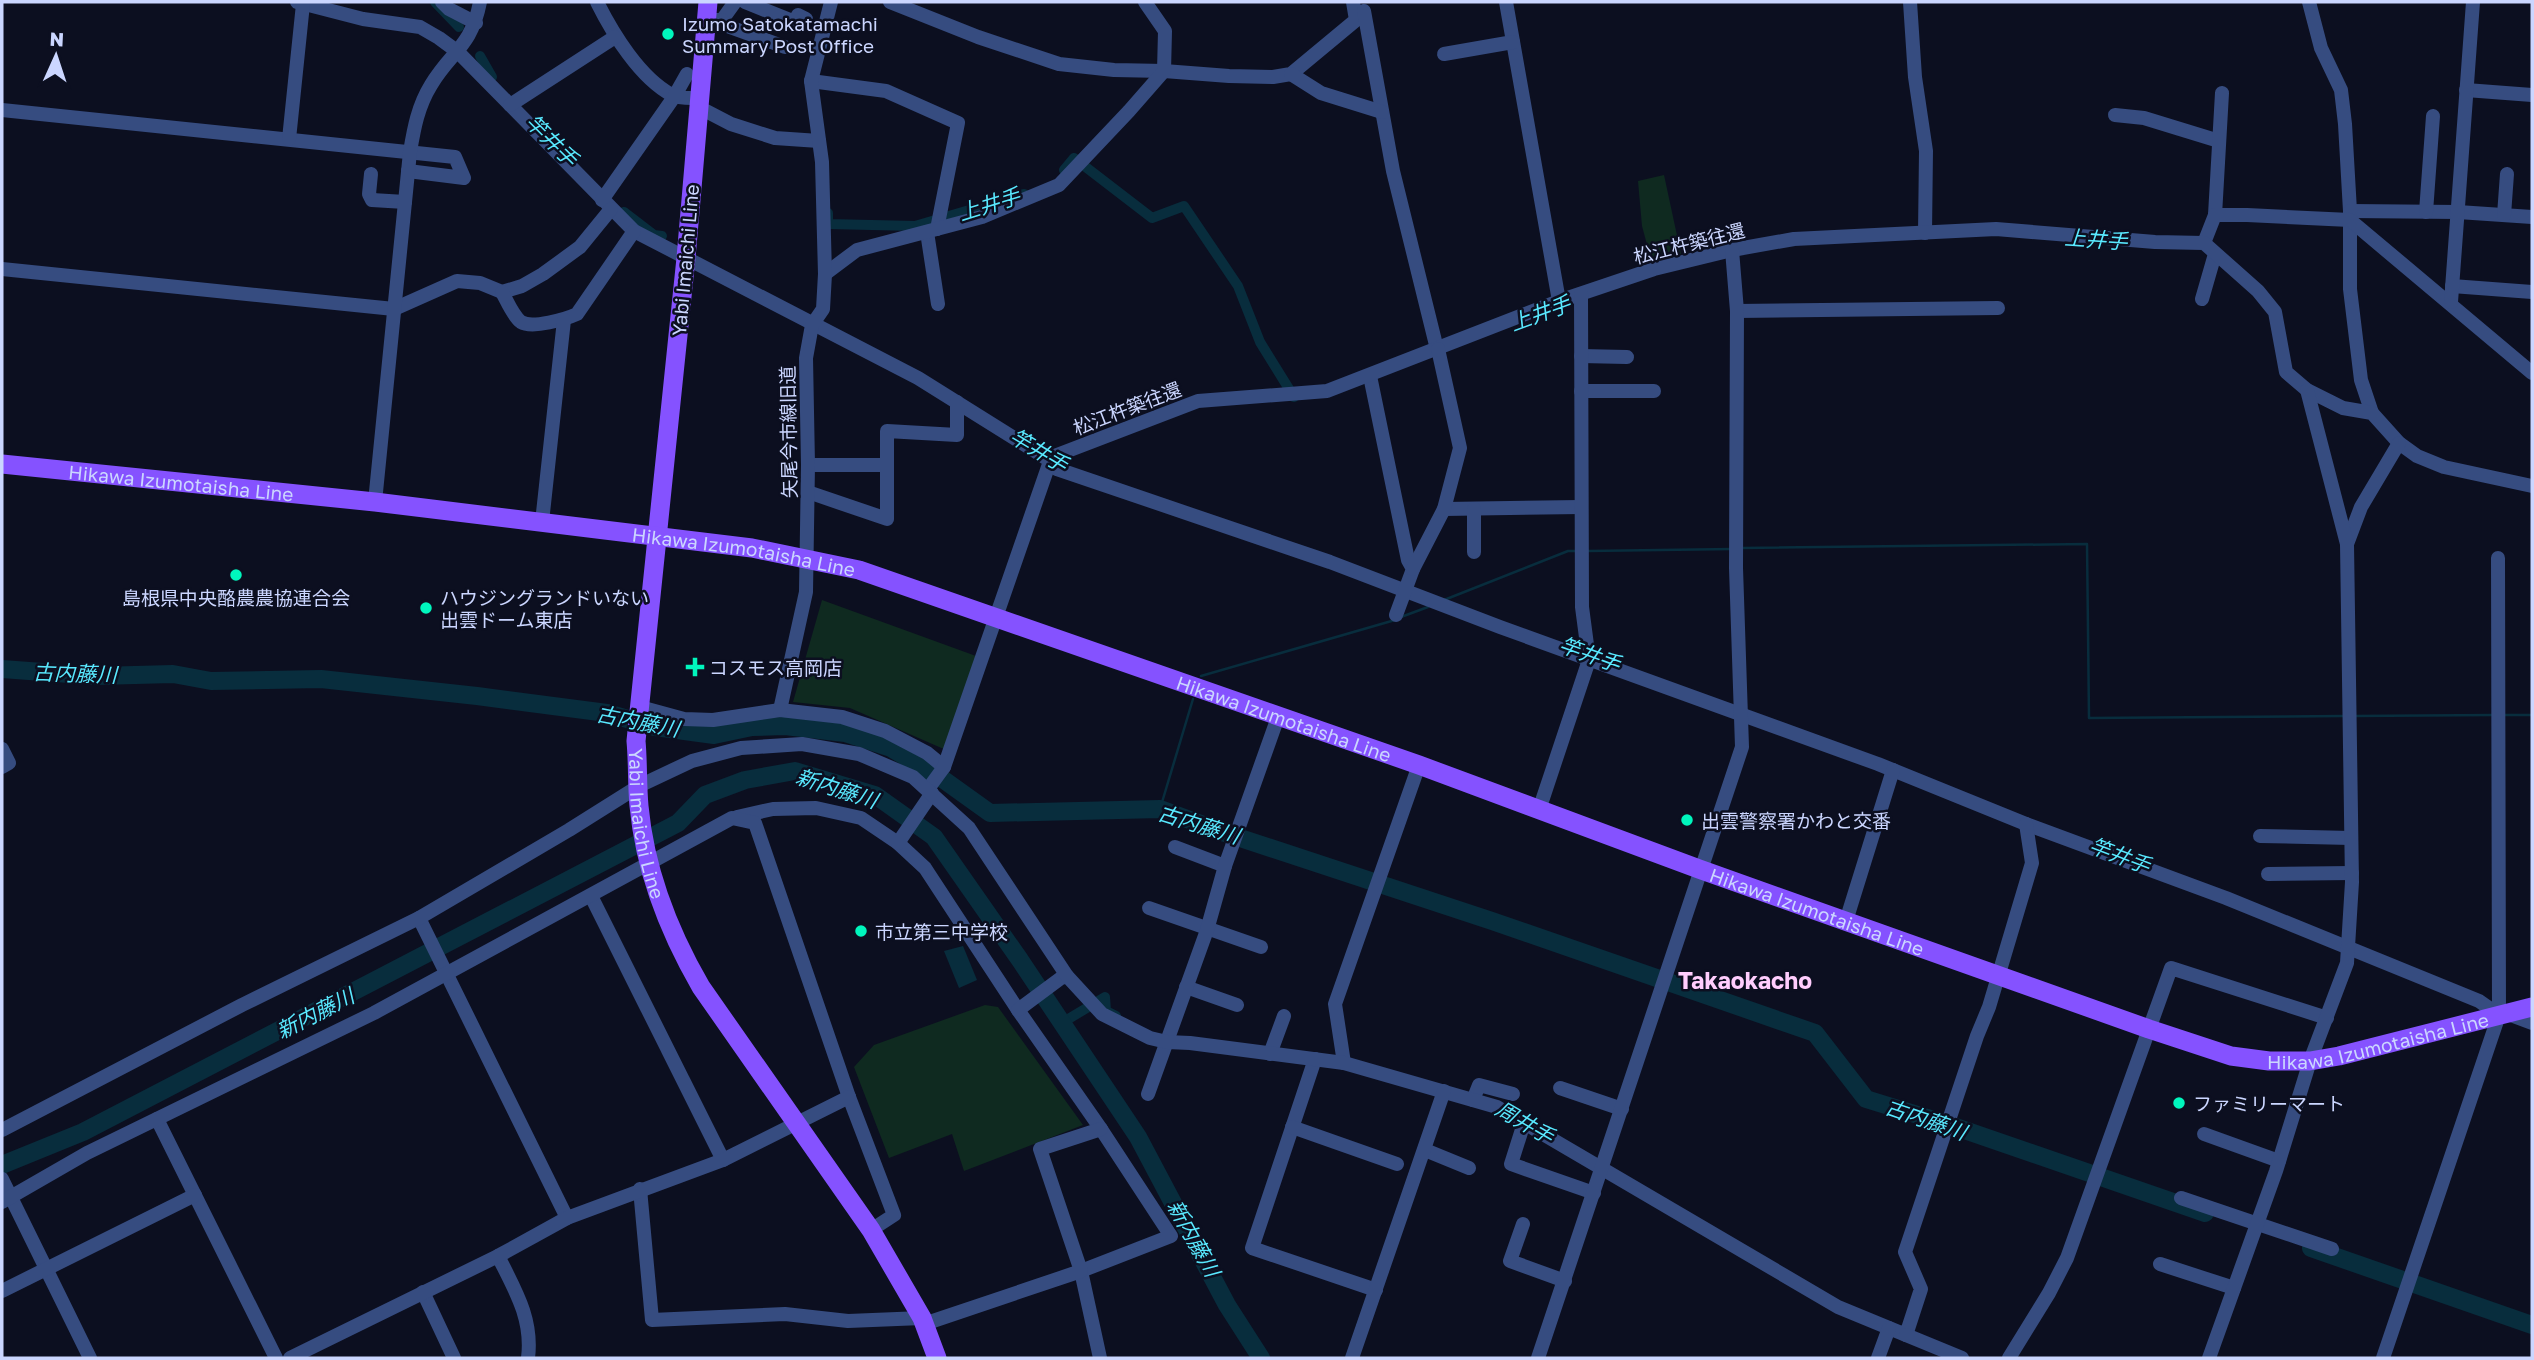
<svg xmlns="http://www.w3.org/2000/svg" width="2534" height="1360" font-family="'Golos Text','Noto Sans JP',sans-serif">
<style>
.green{fill:#0f2a20}
.water{fill:#082d3d}
.lines{fill:none;stroke-linecap:round;stroke-linejoin:round}
.stream{stroke:#082d3d;stroke-width:2.5}
.canal{stroke:#082d3d;stroke-width:10}
.river{stroke:#082d3d;stroke-width:18}
.minor{stroke:#364c80;stroke-width:14}
.major{stroke:#8552ff;stroke-width:19}
.poi-dot{fill:#00f6bd;stroke:#0c0f20;stroke-width:2.5}
.labels{text-anchor:middle;dominant-baseline:central;stroke-width:5;stroke-linejoin:round;paint-order:stroke}
.poi-label{font-size:19px;fill:#cbd6ff;stroke:#0c0f20;text-anchor:start}
.street-label{font-size:19px;fill:#cbd6ff;stroke:#0c0f20}
.water-label{font-size:21px;font-style:italic;fill:#59e9ff;stroke:#0c0f20}
.quarter-label{font-size:23px;font-weight:bold;fill:#ffcdfd;stroke:#0c0f20}
</style>
<rect width="100%" height="100%" fill="#0c0f20"/>
<g class="green">
<path d="M1664,175l17,79 -29,9 -10,-37 -4,-45z"/>
<path d="M822,600l154,56 -30,94 -96,-42 -57,-6z"/>
<path d="M985,1005l13,2 85,118 -119,46 -12,-37 -63,24 -35,-91 20,-22z"/>
</g>
<path class="water" d="M963,946l14,34 -18,8 -15,-37z"/>
<g class="lines">
<g class="stream">
<path d="M1742,548l345,-4 2,174 254,-2"/>
<path d="M1588,551l144,-2"/>
<path d="M1444,600l124,-49h10"/>
<path d="M1401,617l27,-10"/>
<path d="M1201,676l194,-56"/>
<path d="M2504,715h28"/>
<path d="M2354,716l140,-1"/>
<path d="M1160,809l33,-110"/>
</g>
<g class="canal">
<path d="M435,2l24,25"/>
<path d="M480,56l12,21"/>
<path d="M1064,170l10,-12 78,60 32,-12 54,80 22,56 34,55"/>
<path d="M624,212l30,23 8,1"/>
<path d="M828,213v11l87,2 109,-32"/>
<path d="M1060,1024l45,-27 1,14 10,5"/>
</g>
<g class="river">
<path d="M2,669l95,7 76,-2 38,7 110,-2 156,17 130,17 48,14 59,8 38,-8 33,-1 60,7 46,15 53,32 46,33 170,-4 65,24 267,88 323,112 51,66 81,25 258,89"/>
<path d="M2,1165l81,-33 595,-309 27,-28 40,-15 50,-9 80,24 59,42 86,123 118,177 89,168 34,53"/>
<path d="M2311,1248l221,77"/>
</g>
<g class="minor">
<path d="M297,2l66,17 57,8 19,11 19,14 176,179 284,147 131,82 8,9 273,93 170,65 378,137 148,60 200,74 253,103 20,14"/>
<path d="M442,2l7,7 27,14"/>
<path d="M597,2c16,32 43,76 75,93 7,4 20,3 28,3"/>
<path d="M745,2l50,20 3,-7 8,4"/>
<path d="M890,2l88,35 81,27 55,6 50,1 65,5 44,1 18,-3 65,-54 -3,-18"/>
<path d="M1506,2l53,299"/>
<path d="M1910,2l5,75 11,74 -1,82"/>
<path d="M2309,2l12,46 20,42 4,34 5,87v78l11,91 11,33"/>
<path d="M1364,11l29,160 44,178"/>
<path d="M715,20h7l13,-18"/>
<path d="M722,20l5,6 58,21"/>
<path d="M1444,54l69,-12"/>
<path d="M1291,74l30,19 61,19"/>
<path d="M811,81l75,10 72,32 -21,106"/>
<path d="M2466,90l66,5"/>
<path d="M510,105l105,-68"/>
<path d="M2,110l453,47 9,21 -56,-7"/>
<path d="M699,111h7l25,13 44,14 44,3"/>
<path d="M2115,115l29,3 75,23"/>
<path d="M289,139l14,-135"/>
<path d="M371,174l-2,20 3,6 33,2"/>
<path d="M602,200l72,-103 13,-23"/>
<path d="M2350,211l108,1 74,5"/>
<path d="M2426,212l7,-96"/>
<path d="M2215,215l7,-122"/>
<path d="M2504,215l3,-41"/>
<path d="M927,232l11,72"/>
<path d="M2204,243l11,-28h32l103,5 182,153"/>
<path d="M2,269l392,40 63,-28 23,2 22,9 20,-6 21,-12 37,-27 31,-38"/>
<path d="M825,274l32,-24 125,-33 77,-32 70,-74 35,-40 1,-40 -20,-29"/>
<path d="M2452,286l80,6"/>
<path d="M502,292c5,9 11,24 19,30 11,7 45,-3 56,-8l57,-83"/>
<path d="M2202,299l13,-45"/>
<path d="M2451,302l22,-300"/>
<path d="M1737,311l261,-3"/>
<path d="M1581,356l46,1"/>
<path d="M1370,376l38,184 5,9 -17,46"/>
<path d="M1581,391h73"/>
<path d="M1049,460l8,-5 141,-54 129,-10 232,-90 95,-32 78,-19 62,-11 202,-10 159,13 49,1 54,48 17,21 11,60 21,18 36,18 29,5 27,30 18,13 27,11 88,19"/>
<path d="M808,465h78"/>
<path d="M808,492l79,27v-88l70,4v-33"/>
<path d="M375,502l35,-350c4,-24 8,-46 21,-67 21,-35 40,-37 49,-83"/>
<path d="M1444,509l137,-2"/>
<path d="M1474,509v43"/>
<path d="M542,522l22,-202"/>
<path d="M2347,544l14,-37 38,-64"/>
<path d="M1413,569l31,-60 16,-61 -22,-99"/>
<path d="M640,707l44,12 29,1 67,-10 62,7 43,14 42,22 17,14"/>
<path d="M780,710l26,-118 2,-127 -2,-107 6,-33 11,-16 2,-35 -3,-112 -11,-81 20,-79"/>
<path d="M2,749l7,14 -7,4"/>
<path d="M928,789l16,-22 104,-300 3,-3"/>
<path d="M1539,810l50,-150 -7,-53 -1,-313"/>
<path d="M737,817l36,-8 43,-1 45,10 37,25 27,25 93,142 83,119 70,107 -90,35 19,87"/>
<path d="M2260,836l91,2"/>
<path d="M898,843l34,-50"/>
<path d="M1175,847l50,19"/>
<path d="M2268,874l84,-1"/>
<path d="M591,896l132,264"/>
<path d="M1149,908l112,39"/>
<path d="M419,918l148,300"/>
<path d="M1846,921l47,-151"/>
<path d="M1186,987l51,18"/>
<path d="M1018,1010l43,-32 6,-2"/>
<path d="M2508,1014l24,9"/>
<path d="M1270,1054l14,-38"/>
<path d="M1315,1059l-63,189 124,42"/>
<path d="M1344,1063l-9,-59 84,-239"/>
<path d="M1560,1088l62,21"/>
<path d="M1148,1094l59,-164 18,-64 53,-149"/>
<path d="M1473,1100l6,-15 34,9"/>
<path d="M157,1119l119,239"/>
<path d="M1524,1123l-13,41 83,29"/>
<path d="M1292,1127l105,37"/>
<path d="M2,1130l240,-125 177,-87 150,-88 70,-44 53,-25 49,-13 61,-4 57,10 54,23 56,51 98,148 35,38 48,24 17,4 23,1 154,20 153,44 341,200 68,28 15,-46 -16,-37 72,-216 12,-29 43,-144 -6,-39"/>
<path d="M2204,1134l75,27"/>
<path d="M1425,1150l44,18"/>
<path d="M2,1179l88,179"/>
<path d="M640,1189l12,131 133,-6 63,7 74,-3"/>
<path d="M2181,1198l151,51"/>
<path d="M2,1202l85,-49 287,-140 358,-195 23,5 94,274 45,118 -23,15"/>
<path d="M1523,1224l-13,37 55,20"/>
<path d="M498,1256c17,34 35,63 30,102"/>
<path d="M2160,1264l74,24"/>
<path d="M2,1291l193,-96"/>
<path d="M423,1292l31,66"/>
<path d="M924,1324l157,-53 -41,-122 61,-20"/>
<path d="M1906,1335l56,23"/>
<path d="M290,1358l208,-102 69,-38 156,-58 126,-63"/>
<path d="M1352,1358l92,-267"/>
<path d="M1538,1358l204,-611 -6,-179 1,-257 -5,-61"/>
<path d="M1878,1358l11,-30"/>
<path d="M2009,1358l40,-65 18,-35 104,-290 156,50"/>
<path d="M2209,1358l67,-187 34,-110 37,-98 5,-81 -5,-338 -40,-154"/>
<path d="M2383,1358l116,-343 -1,-457"/>
</g>
<g class="major">
<path id="s1" d="M708,2l-22,256 -50,483c2,21 1,43 3,65 6,65 29,124 62,181l170,243 51,88 15,40"/>
<path id="s2" d="M2,464l373,38 377,46 107,22 560,195 280,104 450,160 82,27 38,5h41l29,-5 193,-49"/>
</g>
</g>
<g class="poi-dot">
<circle cx="668" cy="34" r="7"/>
<circle cx="236" cy="575" r="7"/>
<circle cx="426" cy="608" r="7"/>
<path d="M691.5 656.5h7v7h7v7h-7v7h-7v-7h-7v-7h7z"/>
<circle cx="1687" cy="820" r="7"/>
<circle cx="861" cy="931" r="7"/>
<circle cx="2179" cy="1103" r="7"/>
</g>
<g class="labels">
<g class="poi-label">
<text x="682" y="23">Izumo Satokatamachi<tspan x="682" dy="22">Summary Post Office</tspan></text>
<text x="236" y="597" text-anchor="middle">島根県中央酪農農協連合会</text>
<text x="440" y="597">ハウジングランドいない<tspan x="440" dy="22">出雲ドーム東店</tspan></text>
<text x="709" y="667">コスモス高岡店</text>
<text x="1701" y="820">出雲警察署かわと交番</text>
<text x="875" y="931">市立第三中学校</text>
<text x="2193" y="1103">ファミリーマート</text>
</g>
<g class="street-label">
<text transform="translate(1689 243) rotate(-14)">松江杵築往還</text>
<text transform="translate(685 260) rotate(-85)">Yabi Imaichi Line</text>
<text transform="translate(1127 408) rotate(-21)">松江杵築往還</text>
<text transform="translate(788 432) rotate(-91)">矢尾今市線旧道</text>
<text stroke="none"><textPath href="#s2" startOffset="180">Hikawa Izumotaisha Line</textPath></text>
<text stroke="none"><textPath href="#s2" startOffset="747">Hikawa Izumotaisha Line</textPath></text>
<text stroke="none"><textPath href="#s2" startOffset="1314">Hikawa Izumotaisha Line</textPath></text>
<text stroke="none"><textPath href="#s1" startOffset="826">Yabi Imaichi Line</textPath></text>
<text stroke="none"><textPath href="#s2" startOffset="1881">Hikawa Izumotaisha Line</textPath></text>
<text stroke="none"><textPath href="#s2" startOffset="2469">Hikawa Izumotaisha Line</textPath></text>
</g>
<g class="water-label">
<text transform="translate(552 140) rotate(45)">竿井手</text>
<text transform="translate(989 204) rotate(-17)">上井手</text>
<text transform="translate(2096 239) rotate(4)">上井手</text>
<text transform="translate(1540 313) rotate(-20)">上井手</text>
<text transform="translate(1039 450) rotate(31)">竿井手</text>
<text transform="translate(1590 654) rotate(20)">竿井手</text>
<text transform="translate(75 673) rotate(2)">古内藤川</text>
<text transform="translate(638 721) rotate(11)">古内藤川</text>
<text transform="translate(837 788) rotate(18)">新内藤川</text>
<text transform="translate(1199 824) rotate(17)">古内藤川</text>
<text transform="translate(2120 855) rotate(21)">竿井手</text>
<text transform="translate(315 1013) rotate(-27)">新内藤川</text>
<text transform="translate(1926 1119) rotate(19)">古内藤川</text>
<text transform="translate(1525 1122) rotate(30)">周井手</text>
<text transform="translate(1194 1238) rotate(61)">新内藤川</text>
</g>
<g class="quarter-label">
<text x="1745" y="980">Takaokacho</text>
</g>
</g>
<rect width="2534" height="1360" fill="none" stroke="#cbd6ff" stroke-width="7"/>
<g transform="translate(56 56) rotate(3)" stroke="#0c0f20" stroke-width="5" paint-order="stroke">
<path d="M0-5L12 26L0 18L-12 26Z" fill="#cbd6ff"/>
<text y="-10" font-size="19" font-weight="bold" text-anchor="middle" fill="#cbd6ff">N</text>
</g>
</svg>
